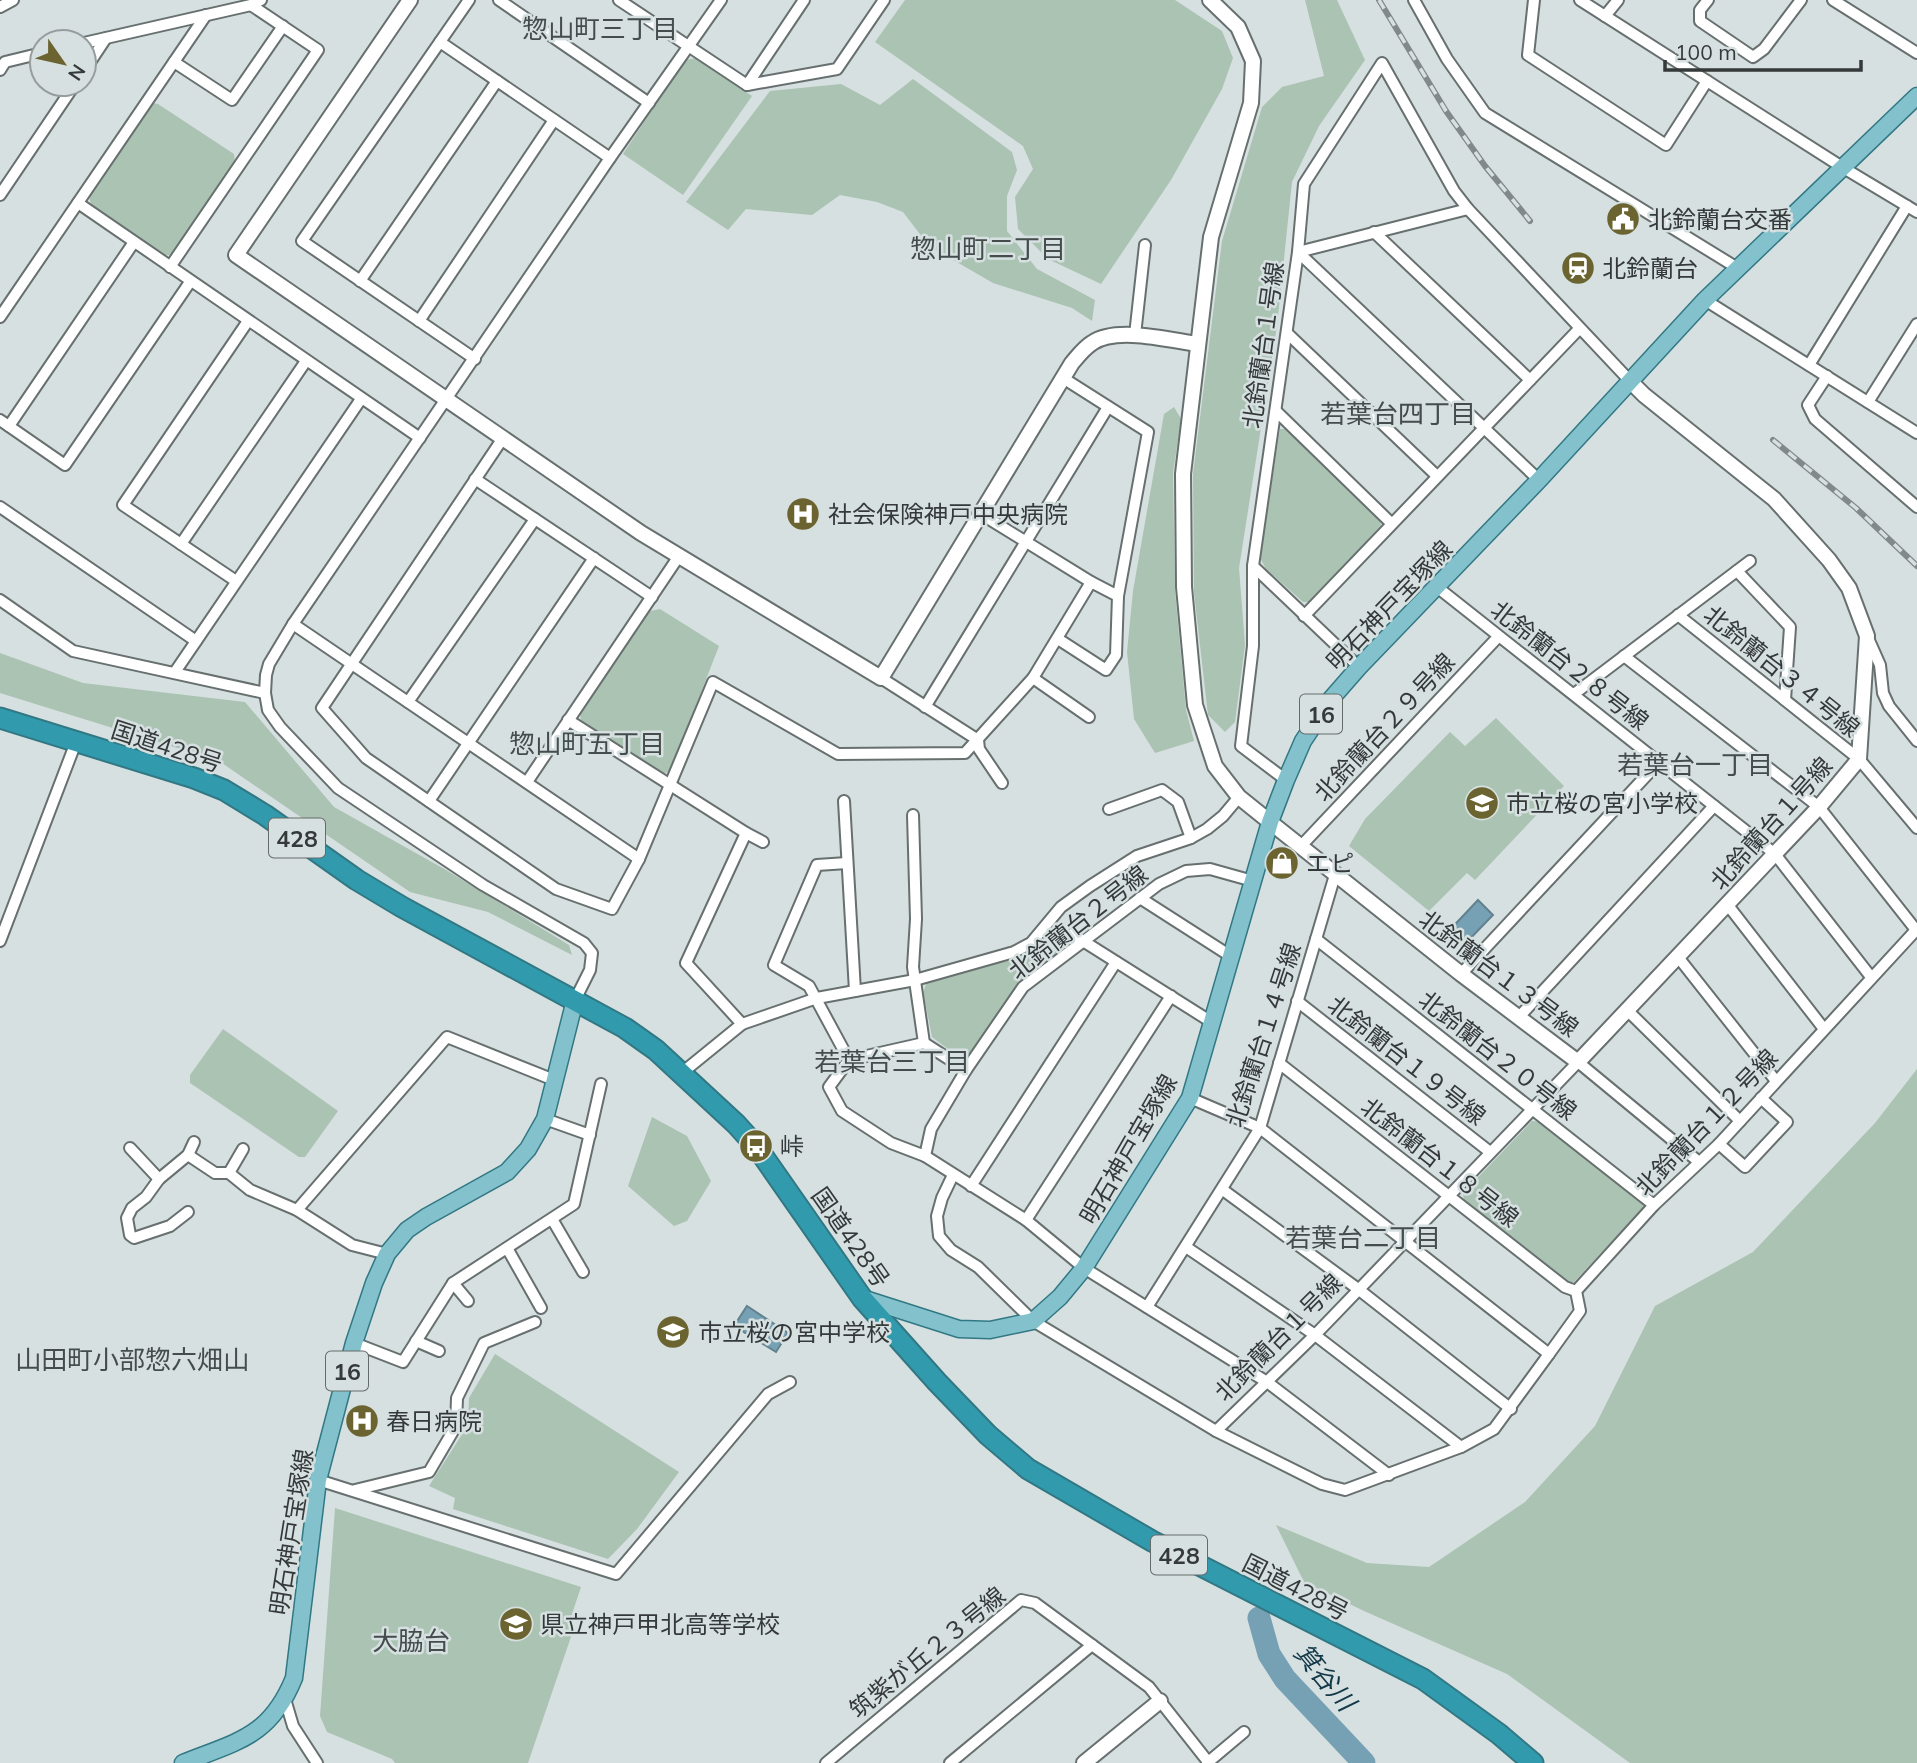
<svg xmlns="http://www.w3.org/2000/svg" width="1917" height="1763" font-family="Mulish,'Noto Sans JP',sans-serif">
<style>
.green{fill:#abc3b3}
.water{fill:#76a0b4;stroke:#62818f;stroke-width:2}
.lines{fill:none;stroke-linecap:round;stroke-linejoin:round}
.river{stroke:#76a0b4;stroke-width:23}
.street-casing{stroke:#67706f;stroke-width:14}
.secondary-casing{stroke:#67706f;stroke-width:18}
.primary-casing{stroke:#327884;stroke-width:19}
.highway-casing{stroke:#327884;stroke-width:23}
.street{stroke:#fff;stroke-width:10}
.secondary{stroke:#fff;stroke-width:14}
.primary{stroke:#83c2cd;stroke-width:16}
.highway{stroke:#319aac;stroke-width:19}
.rail-casing{stroke:#828989;stroke-width:6}
.rail{stroke:#d6e0e0;stroke-width:3.5;stroke-dasharray:10;stroke-linecap:butt}
.labels{text-anchor:middle;dominant-baseline:central;stroke-width:5;stroke-linejoin:round;paint-order:stroke}
.shield{fill:#d6e0e0;stroke:#656b6b;stroke-width:2}
.shield-label{font-size:23px;font-weight:bold;fill:#353939}
.poi-label{font-size:24px;fill:#353939;stroke:#d6e0e0;text-anchor:start}
.street-label{font-size:24px;fill:#353939;stroke:#d6e0e0}
.neighbourhood-label{font-size:26px;fill:#444d4c;stroke:#d6e0e0}
.water-label{font-size:26px;font-style:italic;fill:#133848;stroke:#d6e0e0}
</style>
<rect width="100%" height="100%" fill="#d6e0e0"/>
<g class="green">
<path d="M905,0h270l47,31 11,27 -11,31 -51,91 -70,104 -53,-25 -30,-30 -3,-32 18,-28 -10,-23 -148,-104z"/>
<path d="M1305,0h32l28,60 -46,66 -27,56 -15,144 -38,242 6,77 -10,77 -10,10 -17,-17 -14,-122 -1,-119 29,-233 40,-134 20,-20 42,-11z"/>
<path d="M696,58l56,38 -69,99 -60,-41 62,-94z"/>
<path d="M913,79l99,73 5,18 -10,26v35l30,38 58,31 -3,21 -20,-13 -79,-25 -64,-37 -26,-34 -26,-10 -37,-7 -28,20 -66,-6 -18,21 -42,-28 84,-111 71,-7 39,21z"/>
<path d="M153,103l5,1 76,50 1,9 -63,92h-10l-70,-47 -3,-11z"/>
<path d="M1174,407l7,12 -8,54 2,118 11,119 8,31 -39,12 -21,-34 -7,-67 6,-61 31,-177z"/>
<path d="M1280,429h6l94,89 1,7 -69,77h-9l-37,-33 -6,-11z"/>
<path d="M660,609l59,37 -49,126 -11,2 -78,-53 -1,-7 70,-103z"/>
<path d="M0,653l83,30 162,19 89,105 112,63 123,75 3,10 -84,-43 -78,-20 -191,-131 -219,-68z"/>
<path d="M1496,718l68,68 -89,94 -8,-7 -38,38 -80,-65 16,-27 85,-87 15,14z"/>
<path d="M1047,931c8,2 19,4 22,13l-50,39 -52,74 -7,1 -28,-21 -9,-45 4,-10 89,-25 16,-7z"/>
<path d="M223,1029l115,82 -33,46h-6l-109,-74v-8z"/>
<path d="M1917,1069v694h-287l-123,-89 -143,-63 -60,-29 -28,-57 91,38 62,4 96,-65 70,-76 60,-120 98,-54 122,-129z"/>
<path d="M652,1117l35,19 24,45 -24,40 -13,5 -46,-40z"/>
<path d="M1532,1121l10,1 101,80v6l-69,74 -8,1 -102,-82 -1,-8z"/>
<path d="M495,1354l184,118 -42,57 -29,30 -155,-50 2,-11 -26,-12 39,-61 1,-27z"/>
<path d="M335,1508l246,79 -12,36 6,2 -47,138h-133l-3,-4 -65,-27 -7,-16z"/>
</g>
<g class="water">
<path d="M1478,900l15,15 -33,34 -15,-14z"/>
<path d="M747,1306l41,27 -12,19 -42,-26z"/>
</g>
<g class="lines">
<path class="river" d="M1259,1618l10,36 16,25 79,84"/>
<g class="street-casing">
<g id="street">
<path d="M469,0l-167,241 173,118"/>
<path d="M499,0l150,103"/>
<path d="M619,0l128,85 90,-16 47,-69"/>
<path d="M1414,0l33,59 38,54 254,156"/>
<path d="M1534,0l-6,55 138,90 41,-64"/>
<path d="M1580,0l262,167 75,45"/>
<path d="M1708,0l-8,10v11l53,36 11,-8 37,-49"/>
<path d="M1833,0l84,53"/>
<path d="M0,7l13,-7"/>
<path d="M1605,16l13,-16"/>
<path d="M440,42l170,116"/>
<path d="M84,43l167,-38 10,-5"/>
<path d="M174,62l58,38 51,-74"/>
<path d="M0,70l5,-8 37,-9"/>
<path d="M84,71l22,-33"/>
<path d="M747,85l57,-85"/>
<path d="M0,195l75,-111"/>
<path d="M78,203l342,235"/>
<path d="M1468,209l-14,-18 -72,-128 -78,121 -6,68 241,228"/>
<path d="M1374,232l156,148"/>
<path d="M170,267l148,-217 -67,-45"/>
<path d="M360,281l137,-200"/>
<path d="M1705,300l212,133"/>
<path d="M0,317l206,-302"/>
<path d="M419,321l135,-201"/>
<path d="M1287,333l150,143"/>
<path d="M1135,335l10,-90"/>
<path d="M1809,365l98,-159"/>
<path d="M1827,376l-19,29 7,14 102,88"/>
<path d="M1868,402l49,-78"/>
<path d="M1277,412l114,111"/>
<path d="M0,420l65,45 125,-183"/>
<path d="M9,426l125,-184"/>
<path d="M503,438l-181,270 44,50 190,131 56,20 27,-50 74,-177 125,72 127,-1 68,-75 58,-96"/>
<path d="M475,479l177,118"/>
<path d="M0,507l196,134"/>
<path d="M981,514l110,68 27,14"/>
<path d="M181,544l125,-183"/>
<path d="M1253,566v80l-12,100 45,34"/>
<path d="M1737,571l53,56 -5,73"/>
<path d="M236,581l-113,-76 125,-184"/>
<path d="M1437,587l338,267 96,123"/>
<path d="M0,600l73,51 192,42"/>
<path d="M1678,615l181,144 58,69"/>
<path d="M1304,616l275,-287"/>
<path d="M293,624l346,235"/>
<path d="M1868,638l12,27 3,28 6,13 28,35"/>
<path d="M1058,639l48,31 10,-15 2,-59 30,-164 -85,-54"/>
<path d="M1624,656l195,151 97,123"/>
<path d="M1359,667l-106,-101 45,-314 170,-43 162,172"/>
<path d="M175,672l186,-273"/>
<path d="M881,678l97,62 1,9 23,34"/>
<path d="M1033,678l56,39"/>
<path d="M1574,694l176,-133"/>
<path d="M408,702l127,-183"/>
<path d="M925,707l183,-300"/>
<path d="M568,720l178,113 -60,130 56,61"/>
<path d="M527,782l152,-226"/>
<path d="M429,801l165,-243"/>
<path d="M844,801l11,190"/>
<path d="M1109,809l53,-19 16,12 13,36"/>
<path d="M913,815l3,104 -3,48 11,76"/>
<path d="M746,833l17,9"/>
<path d="M1301,846l197,-209"/>
<path d="M847,863l-30,2 -43,100 35,21 40,74"/>
<path d="M1253,881l-43,-12 -24,2 -27,13 -136,103 -57,83 -35,59 -6,27 101,64 58,48 183,114 122,93"/>
<path d="M1140,898l92,59"/>
<path d="M1727,904l97,125"/>
<path d="M1072,934l141,89"/>
<path d="M1316,939l338,266"/>
<path d="M0,941l76,-199"/>
<path d="M1678,957l98,124"/>
<path d="M1461,974l198,-212"/>
<path d="M575,1000l15,-30 2,-17 -8,-10 -101,-58 -145,-97 -58,-61 -12,-17 -3,-17 1,-18 3,-11 24,-40 317,-466 111,-158"/>
<path d="M1297,1001l193,151"/>
<path d="M1627,1010l113,111"/>
<path d="M1519,1017l195,-211"/>
<path d="M1279,1063l286,224 11,4"/>
<path d="M683,1072l59,-48 75,-26 98,-18 99,-28 17,-9 30,-36 29,-21 47,-30 54,-18 16,-9 16,-13 16,-19"/>
<path d="M1190,1098l70,30 289,226 -55,75 -33,18 -116,43 -23,-6 -106,-53"/>
<path d="M545,1119l45,16"/>
<path d="M1719,1144l26,23 42,-45 -26,-24"/>
<path d="M130,1148l29,31"/>
<path d="M188,1155l27,18h14l21,17 47,20 55,35 35,9"/>
<path d="M925,1156l-34,-13 -49,-32 -13,-24 20,-27 75,-17 42,27"/>
<path d="M229,1173l14,-24"/>
<path d="M953,1175l-11,23 -5,18 2,20 12,14 27,17 55,54 183,110 99,-96 263,-273 121,100"/>
<path d="M971,1186l145,-224"/>
<path d="M1223,1190l135,99 153,120"/>
<path d="M297,1210l150,-173 107,43"/>
<path d="M188,1212l-18,14 -36,12 -4,-3 -3,-17 5,-10 14,-11 13,-18 29,-24 6,-13"/>
<path d="M552,1219l31,53"/>
<path d="M1026,1220l145,-224"/>
<path d="M1186,1247l129,88 146,112"/>
<path d="M507,1248l34,60"/>
<path d="M453,1283l15,18"/>
<path d="M1147,1307l113,-179 75,-253"/>
<path d="M416,1341l23,10"/>
<path d="M354,1343l49,19 50,-79 121,-79 27,-120"/>
<path d="M1549,1354l31,-43 -4,-20 78,-86 65,-61 198,-215"/>
<path d="M318,1480l298,94 152,-180 22,-12"/>
<path d="M355,1490l74,-18 27,-46 1,-28 27,-55 51,-21"/>
<path d="M285,1699l8,27 24,37"/>
<path d="M826,1763l195,-163 14,3 114,84 60,76"/>
<path d="M950,1763l142,-118"/>
<path d="M1207,1763l37,-31"/>
</g>
</g>
<g class="secondary-casing">
<g id="secondary">
<path d="M410,0l-174,255 405,278 240,145 191,-315c6,-7 12,-15 20,-20 24,-17 77,-3 105,1"/>
<path d="M1210,0l28,27 15,34 -2,42 -40,134 -28,237 1,113 11,118 20,61 24,31 31,25 191,152 117,88 241,-255 40,-48 8,-123 -18,-48 -20,-28 -55,-61 -130,-104 -14,-14"/>
<path d="M1084,1763l76,-62"/>
</g>
</g>
<g class="primary-casing">
<g id="primary">
<path d="M862,1298l97,31 31,1 43,-9 27,-24 24,-29 106,-170 80,-276 16,-42 17,-39 28,-42 28,-32 180,-187 166,-180 212,-204"/>
<path d="M183,1763c55,-22 87,-26 111,-85l24,-198 36,-137 20,-60 13,-29 20,-24 19,-13 81,-45 21,-23 17,-30 30,-119"/>
</g>
</g>
<g class="highway-casing">
<path id="highway" d="M0,718l194,60 30,12 41,25 92,65 45,27 223,121 31,22 80,74 20,22 106,152 75,84 51,53 40,34 124,72 271,138 76,55 34,29"/>
</g>
<use href="#street" class="street"/>
<use href="#secondary" class="secondary"/>
<use href="#primary" class="primary"/>
<use href="#highway" class="highway"/>
<g class="rail-casing">
<g id="rail">
<path d="M1379,0l67,111 39,55 45,55"/>
<path d="M1773,440l83,68 61,58"/>
</g>
</g>
<use href="#rail" class="rail"/>
</g>
<defs>
<g id="civic-disc" transform="scale(1.75)"><circle r="9.5" fill="#6b6431" stroke="#d6e0e0"/><path d="M-.6-6.5H3V-4.5H.6V-3L4-1V1h2V6H-6V1h2V-1L-.6-3ZM-1.2 2.5V6h2.4V2.5Z" fill="#fff"/></g>
<g id="station-disc" transform="scale(1.75)"><circle r="9.5" fill="#6b6431" stroke="#d6e0e0"/><path d="M-3-6H3Q5-6 5-4V2Q5 4 3 4L4.5 6H3L1.5 4h-3L-3 6H-4.5L-3 4Q-5 4-5 2V-4Q-5-6-3-6ZM-3.5-4v3h7v-3ZM-3.5 1v1.5H-2V1ZM2 1v1.5H3.5V1Z" fill="#fff"/></g>
<g id="hospital-disc" transform="scale(1.75)"><circle r="9.5" fill="#6b6431" stroke="#d6e0e0"/><path d="M-5-5h3v3.5h4V-5h3V5h-3V1.5h-4V5h-3Z" fill="#fff"/></g>
<g id="school-disc" transform="scale(1.75)"><circle r="9.5" fill="#6b6431" stroke="#d6e0e0"/><path d="M0-5L7-2L0 1L-7-2ZM-4 1L0 2.5L4 1V4Q0 6-4 4Z" fill="#fff"/></g>
<g id="shop-disc" transform="scale(1.75)"><circle r="9.5" fill="#6b6431" stroke="#d6e0e0"/><path d="M-5-2.5h2.3a2.7 3.5 0 0 1 5.4 0H5L5.5 6h-11ZM-1.5-2.5h3a1.5 2.3 0 0 0-3 0Z" fill="#fff"/></g>
<g id="bus-disc" transform="scale(1.75)"><circle r="9.5" fill="#6b6431" stroke="#d6e0e0"/><path d="M-5-6H5V4H4V6H2V4H-2V6H-4V4H-5ZM-3.5-4V0h7V-4ZM-3.5 1.2v1.5H-2V1.2ZM2 1.2v1.5H3.5V1.2Z" fill="#fff"/></g>
</defs>
<g fill-rule="evenodd">
<use href="#civic-disc" x="1623" y="219"/>
<use href="#station-disc" x="1578" y="268"/>
<use href="#hospital-disc" x="803" y="514"/>
<use href="#school-disc" x="1482" y="803"/>
<use href="#shop-disc" x="1282" y="863"/>
<use href="#bus-disc" x="756" y="1146"/>
<use href="#school-disc" x="673" y="1332"/>
<use href="#hospital-disc" x="362" y="1421"/>
<use href="#school-disc" x="516" y="1624"/>
</g>
<g class="labels">
<g class="shield">
<rect x="1300" y="694.5" width="42" height="39" rx="5"/>
<rect x="269" y="818.5" width="56" height="39" rx="5"/>
<rect x="326" y="1351.5" width="42" height="39" rx="5"/>
<rect x="1151" y="1535.5" width="56" height="39" rx="5"/>
</g>
<g class="shield-label">
<text x="1321" y="714">16</text>
<text x="297" y="838">428</text>
<text x="347" y="1371">16</text>
<text x="1179" y="1555">428</text>
</g>
<g class="poi-label">
<text x="1648" y="219">北鈴蘭台交番</text>
<text x="1602" y="268">北鈴蘭台</text>
<text x="828" y="514">社会保険神戸中央病院</text>
<text x="1506" y="803">市立桜の宮小学校</text>
<text x="1306" y="863">エピ</text>
<text x="780" y="1146">峠</text>
<text x="698" y="1332">市立桜の宮中学校</text>
<text x="386" y="1421">春日病院</text>
<text x="540" y="1624">県立神戸甲北高等学校</text>
</g>
<g class="street-label">
<text transform="translate(1263 345) rotate(-82)">北鈴蘭台１号線</text>
<text transform="translate(1389 605) rotate(-46)">明石神戸宝塚線</text>
<text transform="translate(1570 665) rotate(38)">北鈴蘭台２８号線</text>
<text transform="translate(1782 671) rotate(39)">北鈴蘭台３４号線</text>
<text transform="translate(1384 727) rotate(-47)">北鈴蘭台２９号線</text>
<text transform="translate(167 746) rotate(18)">国道428号</text>
<text transform="translate(1771 823) rotate(-48)">北鈴蘭台１号線</text>
<text transform="translate(1078 922) rotate(-38)">北鈴蘭台２号線</text>
<text transform="translate(1499 973) rotate(37)">北鈴蘭台１３号線</text>
<text transform="translate(1263 1035) rotate(-72)">北鈴蘭台１４号線</text>
<text transform="translate(1498 1055) rotate(38)">北鈴蘭台２０号線</text>
<text transform="translate(1407 1060) rotate(38)">北鈴蘭台１９号線</text>
<text transform="translate(1706 1122) rotate(-46)">北鈴蘭台１２号線</text>
<text transform="translate(1128 1149) rotate(-60)">明石神戸宝塚線</text>
<text transform="translate(1440 1162) rotate(38)">北鈴蘭台１８号線</text>
<text transform="translate(851 1237) rotate(55)">国道428号</text>
<text transform="translate(1278 1337) rotate(-45)">北鈴蘭台１号線</text>
<text transform="translate(291 1532) rotate(-81)">明石神戸宝塚線</text>
<text transform="translate(1296 1587) rotate(27)">国道428号</text>
<text transform="translate(927 1652) rotate(-39)">筑紫が丘２３号線</text>
</g>
<g class="neighbourhood-label">
<text x="600" y="28">惣山町三丁目</text>
<text x="988" y="248">惣山町二丁目</text>
<text x="1398" y="413">若葉台四丁目</text>
<text x="587" y="743">惣山町五丁目</text>
<text x="1695" y="764">若葉台一丁目</text>
<text x="892" y="1061">若葉台三丁目</text>
<text x="1363" y="1237">若葉台二丁目</text>
<text x="132" y="1359">山田町小部惣六畑山</text>
<text x="411" y="1640">大脇台</text>
</g>
<g class="water-label">
<text transform="translate(1325 1677) rotate(50)">箕谷川</text>
</g>
</g>
<g transform="translate(63 63) rotate(124)"><circle r="33" fill="#d6e0e0" stroke="#969d9d" stroke-width="2"/>
<path d="M0-5L12 26L0 18L-12 26Z" fill="#6b6431"/>
<text y="-10" font-size="19" font-weight="bold" text-anchor="middle" fill="#353939">N</text>
</g>
<path d="M1665 60v10h196v-10" fill="none" stroke="#353939" stroke-width="3.5"/>
<text x="1675" y="60" font-size="21" fill="#353939" stroke="#d6e0e0" stroke-width="5" paint-order="stroke">100 m</text>
</svg>
